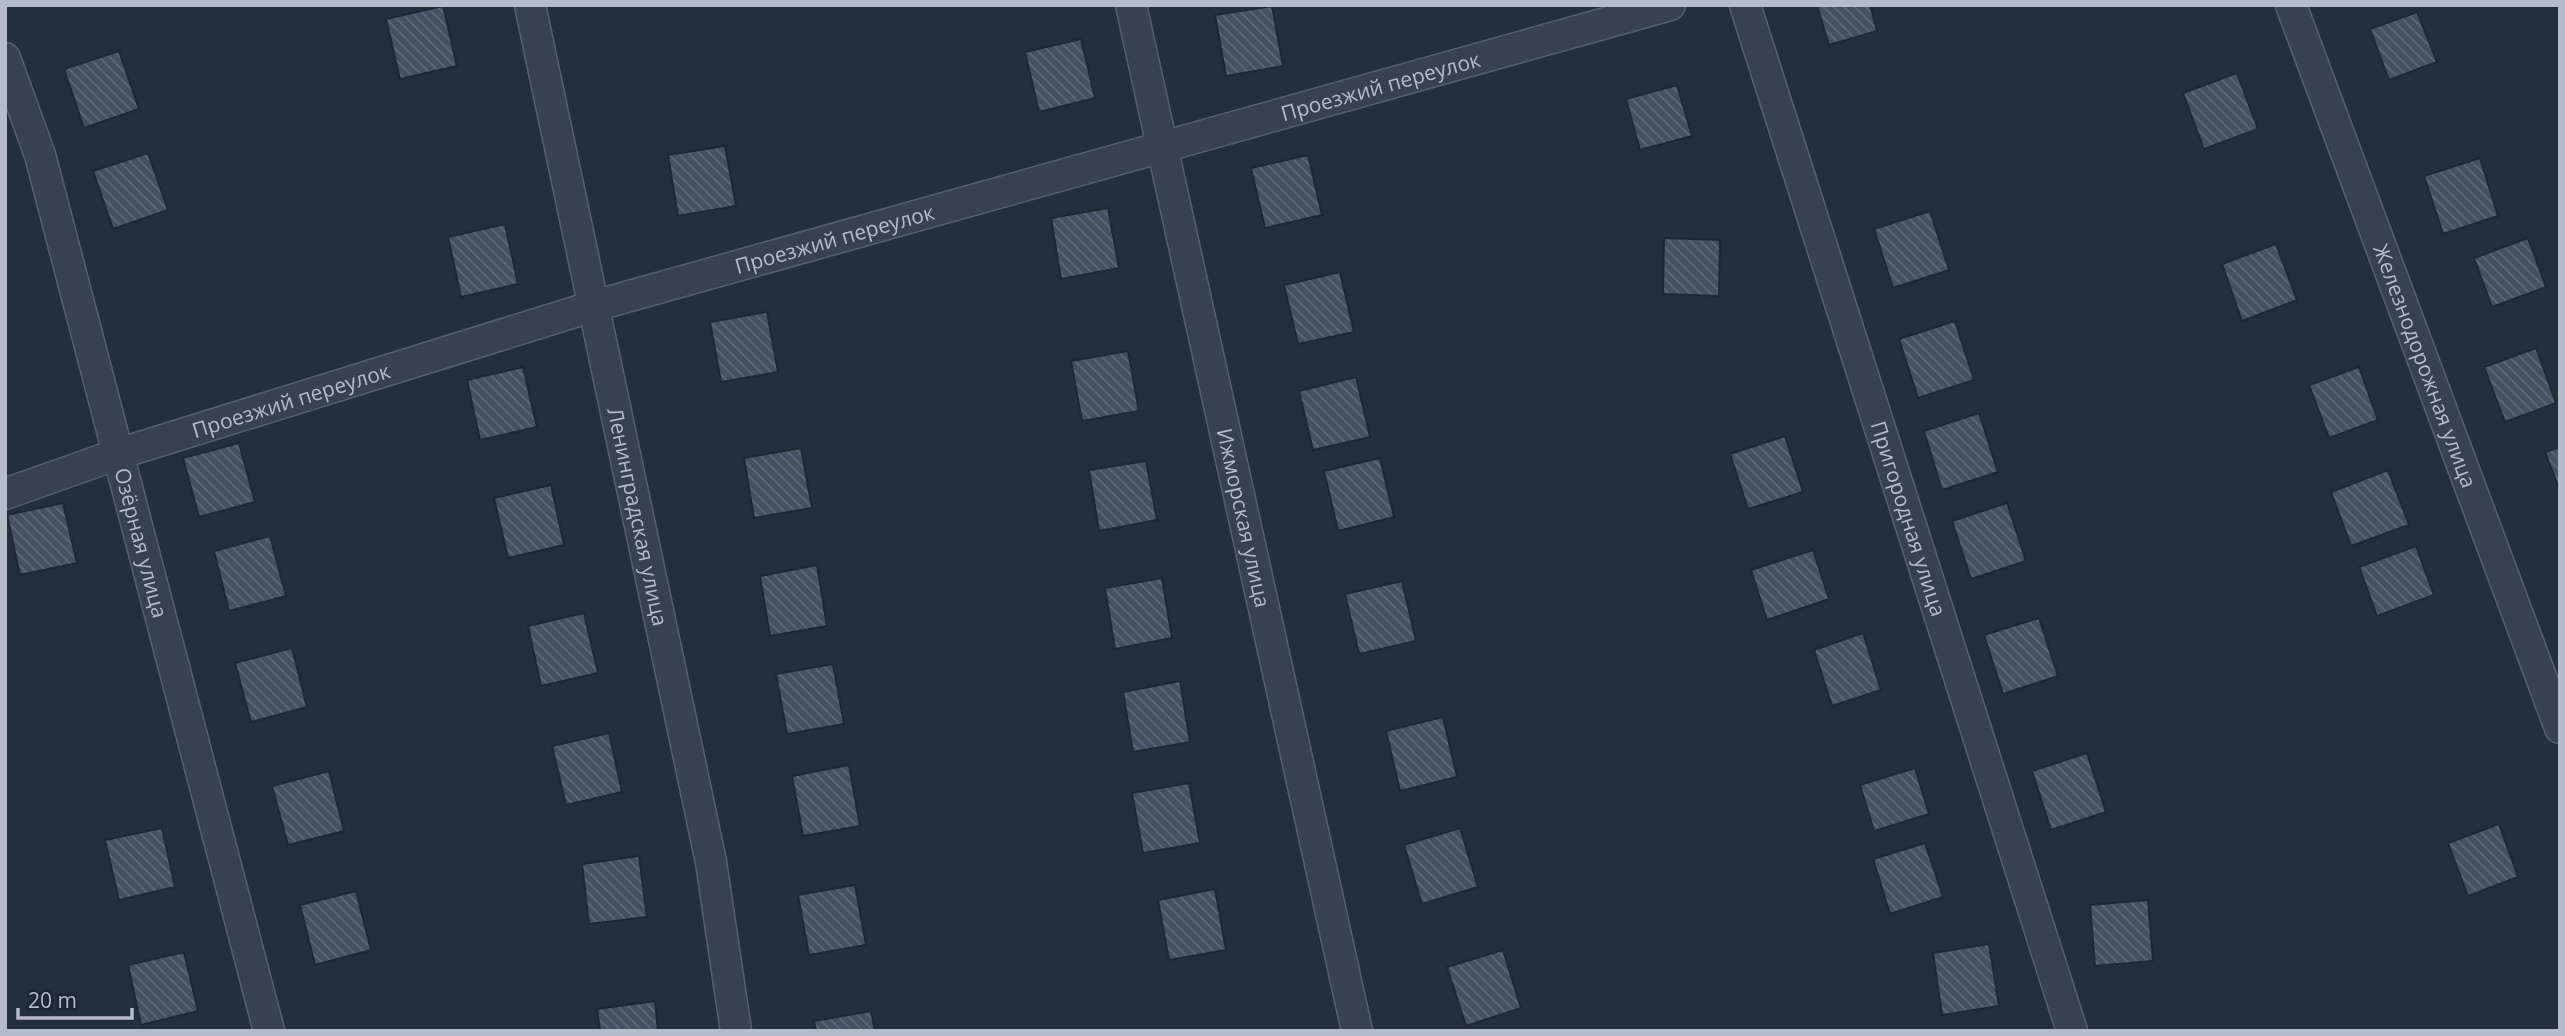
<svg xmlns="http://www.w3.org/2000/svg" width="2565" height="1036" font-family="'Open Sans',sans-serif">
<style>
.building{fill:url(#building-back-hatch);stroke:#1f2835;stroke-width:2}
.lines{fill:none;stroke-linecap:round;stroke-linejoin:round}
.street-casing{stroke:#565f6c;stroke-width:33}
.street{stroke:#38414e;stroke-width:30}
.labels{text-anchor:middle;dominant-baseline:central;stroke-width:5;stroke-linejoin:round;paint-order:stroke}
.street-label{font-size:21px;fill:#b4bcc9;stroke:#1d2633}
</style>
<defs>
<pattern id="building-back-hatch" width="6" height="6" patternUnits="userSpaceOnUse" patternTransform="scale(1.75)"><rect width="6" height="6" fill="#455162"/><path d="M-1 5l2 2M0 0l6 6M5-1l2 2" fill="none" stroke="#5d6877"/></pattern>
</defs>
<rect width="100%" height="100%" fill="#242f3e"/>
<g class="building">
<path d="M1817,5h53l7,26 -48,14z"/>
<path d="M443,6l14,60 -57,13 -14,-60z"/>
<path d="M1272,6l11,60 -57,10 -11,-61z"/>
<path d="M2417,12l20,50 -48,18 -19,-51z"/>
<path d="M1081,39l14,59 -56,14 -14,-60z"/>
<path d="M119,51l20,58 -55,19 -20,-59z"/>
<path d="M2237,73l21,56 -54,20 -21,-56z"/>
<path d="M1677,85l15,51 -52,14 -14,-51z"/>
<path d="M725,146l11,60 -58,10 -10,-61z"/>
<path d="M148,153l20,57 -55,19 -20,-58z"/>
<path d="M1308,155l14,60 -57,13 -14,-60z"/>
<path d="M2480,158l18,58 -55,18 -19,-58z"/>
<path d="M1108,208l11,60 -58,11 -10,-61z"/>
<path d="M1930,211l19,59 -56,18 -19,-59z"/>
<path d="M505,224l13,60 -57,13 -13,-60z"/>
<path d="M1664,238l56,2 -1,56 -56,-2z"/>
<path d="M2528,238l18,49 -54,20 -18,-49z"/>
<path d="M2276,244l21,56 -55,21 -20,-57z"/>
<path d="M1340,272l14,60 -56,12 -14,-59z"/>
<path d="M767,312l11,60 -57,10 -11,-60z"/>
<path d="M1955,321l19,59 -56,18 -19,-59z"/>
<path d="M2536,348l20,55 -51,19 -21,-55z"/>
<path d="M1128,351l11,60 -57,10 -11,-60z"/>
<path d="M523,367l14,60 -57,13 -13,-60z"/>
<path d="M2359,367l19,53 -49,18 -20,-53z"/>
<path d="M1356,377l14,60 -57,13 -14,-59z"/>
<path d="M1979,413l19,59 -56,18 -18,-59z"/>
<path d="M1785,436l18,56 -55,17 -18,-55z"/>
<path d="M239,443l16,59 -56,15 -16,-59z"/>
<path d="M2560,447v44l-15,-39z"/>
<path d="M801,448l11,60 -58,10 -10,-60z"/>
<path d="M1380,458l14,59 -56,14 -14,-60z"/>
<path d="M1146,461l11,59 -58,11 -10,-61z"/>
<path d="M2388,470l21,55 -58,21 -20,-54z"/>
<path d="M551,485l13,60 -56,13 -14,-60z"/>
<path d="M63,503l14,60 -57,12 -13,-60z"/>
<path d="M2007,503l19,58 -55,18 -19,-58z"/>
<path d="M270,536l16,60 -57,15 -15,-60z"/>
<path d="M2416,546l18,49 -57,21 -18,-49z"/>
<path d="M1813,550l16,49 -62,21 -16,-50z"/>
<path d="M817,565l10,61 -57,10 -10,-60z"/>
<path d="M1162,578l10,60 -57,11 -10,-61z"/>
<path d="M1402,581l14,60 -57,13 -14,-60z"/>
<path d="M584,613l14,60 -57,13 -13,-60z"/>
<path d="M2039,618l19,58 -55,18 -19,-59z"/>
<path d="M1863,633l18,57 -49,16 -18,-56z"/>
<path d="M292,648l15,59 -56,15 -16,-59z"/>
<path d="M833,664l11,60 -57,10 -11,-60z"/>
<path d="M1180,681l10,61 -57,10 -10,-60z"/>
<path d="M1443,717l14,60 -57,14 -14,-60z"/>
<path d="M609,733l13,59 -56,13 -14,-59z"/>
<path d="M2087,753l19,59 -55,18 -19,-59z"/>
<path d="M849,765l11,61 -57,10 -11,-60z"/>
<path d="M1915,768l14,46 -55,17 -14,-46z"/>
<path d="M329,771l15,60 -56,14 -16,-59z"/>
<path d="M1189,783l11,60 -57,10 -11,-60z"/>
<path d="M2499,824l19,53 -50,19 -20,-53z"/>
<path d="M162,828l13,59 -56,13 -14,-60z"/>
<path d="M1460,828l18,59 -56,17 -18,-59z"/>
<path d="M1925,843l18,54 -53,17 -17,-55z"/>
<path d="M639,856l8,61 -58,7 -7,-60z"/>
<path d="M855,885l11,60 -57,10 -11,-60z"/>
<path d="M1215,889l11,61 -57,10 -11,-60z"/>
<path d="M356,891l15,59 -56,15 -15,-60z"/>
<path d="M2148,900l5,61 -58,5 -5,-61z"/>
<path d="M1989,944l10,62 -57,9 -9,-62z"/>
<path d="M1503,950l18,58 -55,18 -19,-59z"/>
<path d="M184,952l14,59 -57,14 -13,-60z"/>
<path d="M655,1001l3,30h-58l-3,-22z"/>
<path d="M871,1011l4,20h-59l-2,-10z"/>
</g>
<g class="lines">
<g class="street-casing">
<g id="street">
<path id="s1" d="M530,5l181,857 25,169"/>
<path id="s2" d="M1131,5l226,1026"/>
<path id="s3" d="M1745,5l327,1026"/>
<path id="s4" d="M2291,5l269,723"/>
<path id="s5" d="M5,58l35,97 229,876"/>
<path id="s6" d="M5,494l113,-40 476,-148 1076,-301"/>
</g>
</g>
<use href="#street" class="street"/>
</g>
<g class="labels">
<g class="street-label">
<text stroke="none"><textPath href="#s6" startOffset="1435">Проезжий переулок</textPath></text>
<text stroke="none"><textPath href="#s6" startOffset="868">Проезжий переулок</textPath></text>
<text stroke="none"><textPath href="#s4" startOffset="385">Железнодорожная улица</textPath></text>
<text stroke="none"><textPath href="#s6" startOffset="301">Проезжий переулок</textPath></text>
<text stroke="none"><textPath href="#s1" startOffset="523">Ленинградская улица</textPath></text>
<text stroke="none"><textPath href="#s2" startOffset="525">Ижморская улица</textPath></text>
<text stroke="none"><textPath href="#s3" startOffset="539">Пригородная улица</textPath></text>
<text stroke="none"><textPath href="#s5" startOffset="504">Озёрная улица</textPath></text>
</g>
</g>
<rect width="2565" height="1036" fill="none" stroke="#b4bcc9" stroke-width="14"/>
<path d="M18 1008v10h114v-10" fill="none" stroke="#b4bcc9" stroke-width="3.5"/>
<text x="28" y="1008" font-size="21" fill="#b4bcc9" stroke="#1d2633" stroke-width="5" paint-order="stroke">20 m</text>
</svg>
